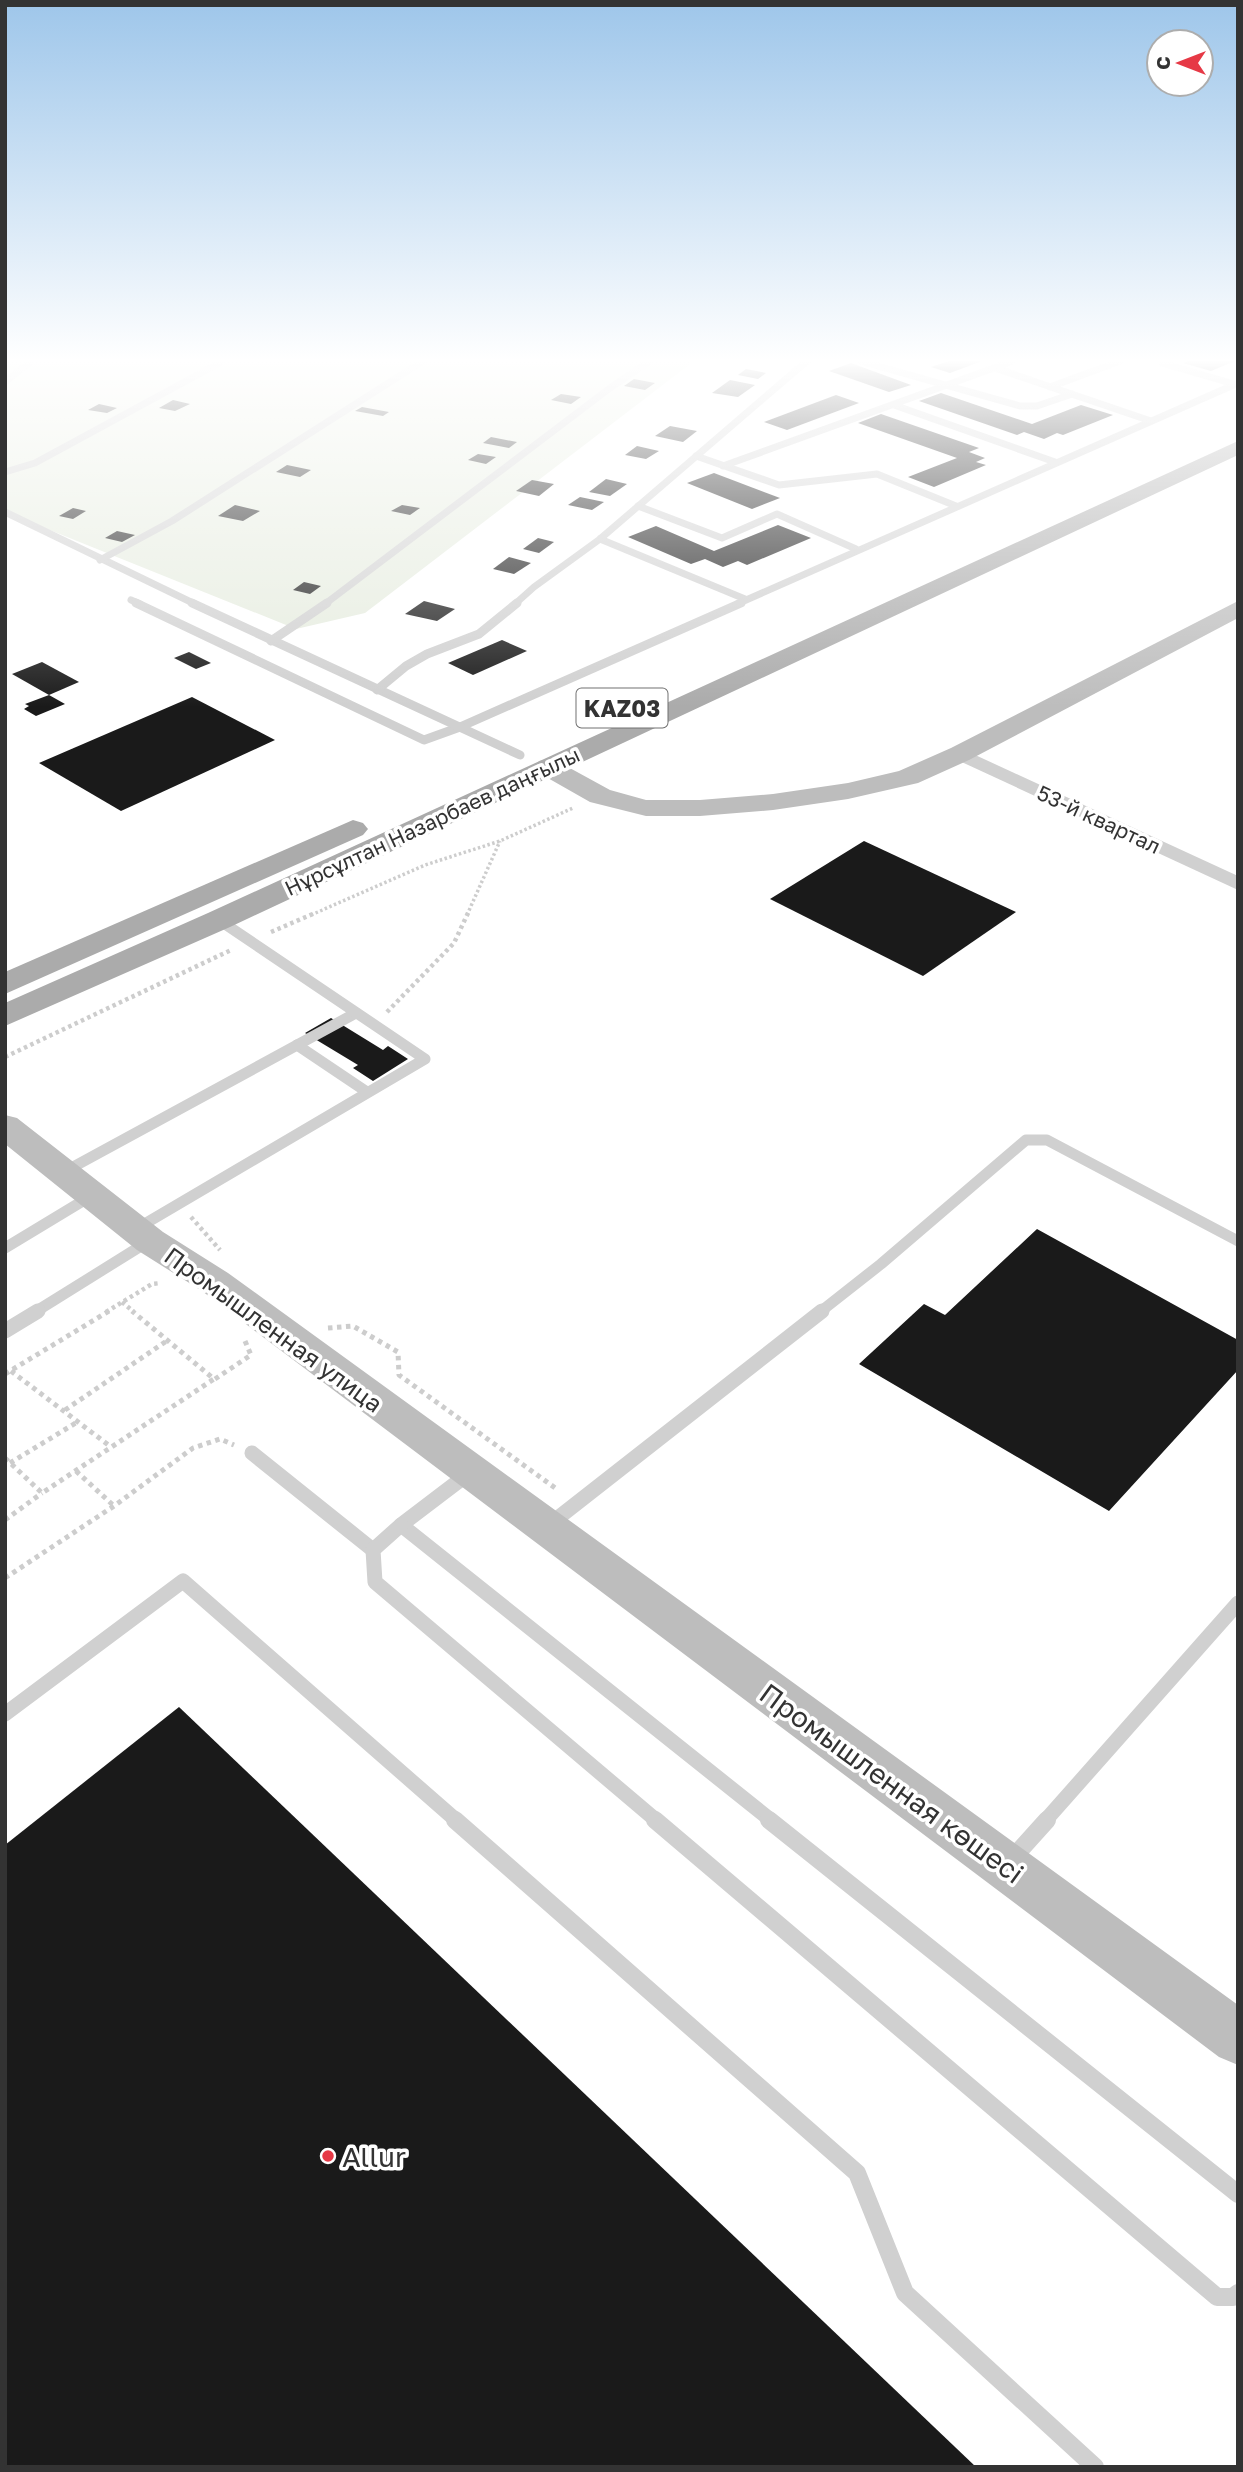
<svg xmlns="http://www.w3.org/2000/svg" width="1243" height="2472" font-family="'Golos Text',sans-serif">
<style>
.green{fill:#e6ecdf}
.building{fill:#1a1a1a}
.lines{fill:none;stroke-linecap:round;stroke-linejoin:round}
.path-far2{stroke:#cdcdcd;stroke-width:3.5;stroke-dasharray:2.5 2.5;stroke-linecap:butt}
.path-far1{stroke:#cdcdcd;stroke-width:4.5;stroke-dasharray:3.5 3.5;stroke-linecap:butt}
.path{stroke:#cdcdcd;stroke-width:5;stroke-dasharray:4.5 4.5;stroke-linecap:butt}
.lane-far4{stroke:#d0d0d0;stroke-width:7}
.lane-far3{stroke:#d0d0d0;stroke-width:9}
.lane-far2{stroke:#d0d0d0;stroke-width:11}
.lane-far1{stroke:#d0d0d0;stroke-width:15}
.lane{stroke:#d0d0d0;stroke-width:18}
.street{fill:#d0d0d0;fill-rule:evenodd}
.secondary{fill:#bdbdbd;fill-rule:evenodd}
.primary{fill:#ababab;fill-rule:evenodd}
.poi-dot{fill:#e63946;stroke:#fff;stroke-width:2.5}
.labels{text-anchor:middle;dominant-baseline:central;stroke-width:7;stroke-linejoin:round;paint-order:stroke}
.far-street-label{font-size:21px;fill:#333;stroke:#fff}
.shield{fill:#fff;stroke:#707070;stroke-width:2}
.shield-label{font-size:23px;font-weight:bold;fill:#333}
.street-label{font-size:24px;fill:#333;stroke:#fff}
.near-street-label{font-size:28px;fill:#333;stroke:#fff}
.near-poi-label{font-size:28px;fill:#333;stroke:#fff;text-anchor:start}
</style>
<rect width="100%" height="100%" fill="#fff"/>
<path class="green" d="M5,361h689l-329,252 -69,16 -291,-117z"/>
<g class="building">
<path d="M949,361h33l-32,12 -19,-6z"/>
<path d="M1187,361h48l-24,10 -28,-8z"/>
<path d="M851,363l60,22 -22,7 -60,-21z"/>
<path d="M746,369l20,4 -8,6 -20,-4z"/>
<path d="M634,379l21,4 -10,7 -21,-4z"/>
<path d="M730,380l25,5 -17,12 -26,-4z"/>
<path d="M941,393l91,31 49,-19 32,10 -50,20 -6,-2 -13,6 -20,-7 -7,3 -98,-34z"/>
<path d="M561,394l20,3 -10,7 -20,-4z"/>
<path d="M836,395l23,8 -72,27 -23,-8z"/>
<path d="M173,400l17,4 -15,7 -16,-3z"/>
<path d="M99,404l18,4 -10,5 -19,-3z"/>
<path d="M362,407l27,5 -6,4 -28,-5z"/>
<path d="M881,414l98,34 -10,4 16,6 -9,4 10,3 -52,22 -26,-10 49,-19 -99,-35z"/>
<path d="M670,426l27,5 -14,11 -28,-6z"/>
<path d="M491,437l26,5 -8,6 -26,-5z"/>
<path d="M637,446l22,5 -13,8 -21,-4z"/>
<path d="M478,454l18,3 -10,7 -18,-4z"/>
<path d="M287,465l24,5 -11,7 -24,-5z"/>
<path d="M714,473l66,25 -28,11 -65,-26z"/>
<path d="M606,479l21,5 -17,12 -21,-4z"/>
<path d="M532,480l22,4 -15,12 -23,-5z"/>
<path d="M580,497l24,5 -12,8 -24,-5z"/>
<path d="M235,505l25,6 -17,10 -25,-5z"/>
<path d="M402,505l18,3 -10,7 -19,-4z"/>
<path d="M73,508l13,3 -13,8 -14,-3z"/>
<path d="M778,525l33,13 -64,27 -9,-4 -15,6 -18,-8 -14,5 -63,-27 28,-11 58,25z"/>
<path d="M117,531l18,4 -13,7 -17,-4z"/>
<path d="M538,538l16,4 -15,11 -16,-4z"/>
<path d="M509,557l22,6 -17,11 -21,-5z"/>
<path d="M304,582l17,4 -11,8 -17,-4z"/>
<path d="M424,601l31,8 -18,12 -32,-7z"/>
<path d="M502,640l25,11 -54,24 -25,-12z"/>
<path d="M189,652l22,11 -15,6 -22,-11z"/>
<path d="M42,662l37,20 -30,13 -37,-21z"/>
<path d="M49,695l16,9 -29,12 -12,-7 5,-3 -4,-2z"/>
<path d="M192,697l83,43 -154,71 -82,-48z"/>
<path d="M864,841l152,71 -93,64 -153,-77z"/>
<path d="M331,1018l52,32 5,-4 20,13 -35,22 -20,-13 5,-3 -53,-32z"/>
<path d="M1037,1229l201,111v30l-129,141 -250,-147 65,-60 21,11z"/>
<path d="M179,1707l797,760h-971v-622z"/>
</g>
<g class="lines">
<g class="path-far2">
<path d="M311,915l114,-50 75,-24 73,-33"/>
<path d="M467,915l33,-74"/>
</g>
<g class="path-far1">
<path d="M271,932l44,-19"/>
<path d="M387,1012l67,-69 14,-30"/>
<path d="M5,1057l226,-107"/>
<path d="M191,1217l29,33"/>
<path d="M122,1302l12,10"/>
<path d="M106,1312l46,-28 9,-1"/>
</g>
<g class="path">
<path d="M328,1328l25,-2 45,26 1,23 159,115"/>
<path d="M11,1371l100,76"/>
<path d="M5,1374l104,-63"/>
<path d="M215,1379l36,-24 -6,-14"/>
<path d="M65,1410l103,-70"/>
<path d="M5,1458l37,35 172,-114 -82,-68"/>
<path d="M10,1463l69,-42"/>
<path d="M76,1471l38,35"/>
<path d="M5,1520l37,-27"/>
<path d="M5,1578l109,-72 79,-58 27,-9 14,6"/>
</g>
<g class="lane-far4">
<path d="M860,361l160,45h17l35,-12"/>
<path d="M1166,361l-4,2 72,21"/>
<path d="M995,368l156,53"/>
<path d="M5,382l26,-21"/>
<path d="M1050,387l70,-26"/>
<path d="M894,405l161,57"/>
<path d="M696,456l83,29 98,-11 79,32"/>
<path d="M723,466l290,-105"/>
<path d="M5,472l30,-9 188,-102"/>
<path d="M638,506l84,32 55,-24 79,35"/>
<path d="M5,512l190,92"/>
<path d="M600,539l145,60"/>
<path d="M100,560l72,-39 251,-160"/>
<path d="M131,600l9,4"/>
<path d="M325,604l285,-216 40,-27"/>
<path d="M515,604l19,-17 66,-48 207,-178"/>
<path d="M737,604l501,-221"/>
</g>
<g class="lane-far3">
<path d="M136,603l288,137 36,-13 281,-124"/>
<path d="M192,603l328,152"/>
<path d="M271,641l56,-38"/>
<path d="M377,690l29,-24 21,-12 52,-20 38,-31"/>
</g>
<g class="lane-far2">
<path d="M297,1045l70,47"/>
<path d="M62,1173l294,-160"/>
<path d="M136,1229l289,-170 -206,-139"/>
<path d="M5,1248l86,-52"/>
<path d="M35,1312l114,-71"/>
<path d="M820,1312l61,-48 145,-124h21l191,101"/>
</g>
<g class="lane-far1">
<path d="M5,1331l33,-20"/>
<path d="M252,1453l121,97"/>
<path d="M468,1474l-67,51 371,296"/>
<path d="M401,1525l-28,25 2,32 282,239"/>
<path d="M549,1525l273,-214"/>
<path d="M5,1714l178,-133 274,240"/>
<path d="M1045,1821l193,-218"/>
</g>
<g class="lane">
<path d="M455,1820l402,353 48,120 190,174"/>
<path d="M655,1820l562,477h16l5,-4"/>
<path d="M769,1820l469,374"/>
<path d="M1011,1860l36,-40"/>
</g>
<path class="street" d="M960,748l278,128v14l-285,-132 -2,-4z"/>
<g class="secondary">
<path d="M1238,601v17l-269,142 -51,23 -70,16 -75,11 -73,6h-54l-56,-14 -51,-29 -4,-6 4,-6 9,-2 9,2 53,29 36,10h54l73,-6 75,-11 51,-12 52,-23z"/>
<path d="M5,1115l12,3 146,114 65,41 1010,732v60l-19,-8 -1017,-766 -65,-41 -132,-106z"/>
</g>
<g class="primary">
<path d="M1238,441v14l-1008,472 -225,99v-23l203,-90z"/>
<path d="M353,820l10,3 5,6 -5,6 -358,159v-22z"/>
</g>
</g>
<linearGradient id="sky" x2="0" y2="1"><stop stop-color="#9ec6ea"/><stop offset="0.51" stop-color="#fff"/><stop offset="1" stop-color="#fff" stop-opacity="0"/></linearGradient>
<rect width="1243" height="707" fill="url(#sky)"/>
<circle class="poi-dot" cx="328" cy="2156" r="7"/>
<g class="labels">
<g class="far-street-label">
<text transform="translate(1099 819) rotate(25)">53-й квартал</text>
<text transform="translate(432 821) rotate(-25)">Нұрсұлтан Назарбаев даңғылы</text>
</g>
<rect class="shield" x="576.5" y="688.5" width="91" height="39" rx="5"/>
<g class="shield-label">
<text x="622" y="708">KАZ03</text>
</g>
<g class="street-label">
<text transform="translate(274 1329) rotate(36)">Промышленная улица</text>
</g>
<g class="near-street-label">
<text transform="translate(892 1783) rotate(36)">Промышленная көшесі</text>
</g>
<g class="near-poi-label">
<text x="342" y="2156">Allur</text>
</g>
</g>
<rect width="1243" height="2472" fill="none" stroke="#333333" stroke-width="14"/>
<g transform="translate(1180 63) rotate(270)"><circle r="33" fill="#ffffff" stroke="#adadad" stroke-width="2"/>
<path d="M0-5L12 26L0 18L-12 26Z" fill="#e63946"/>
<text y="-10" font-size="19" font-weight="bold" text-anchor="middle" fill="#333333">С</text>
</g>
</svg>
